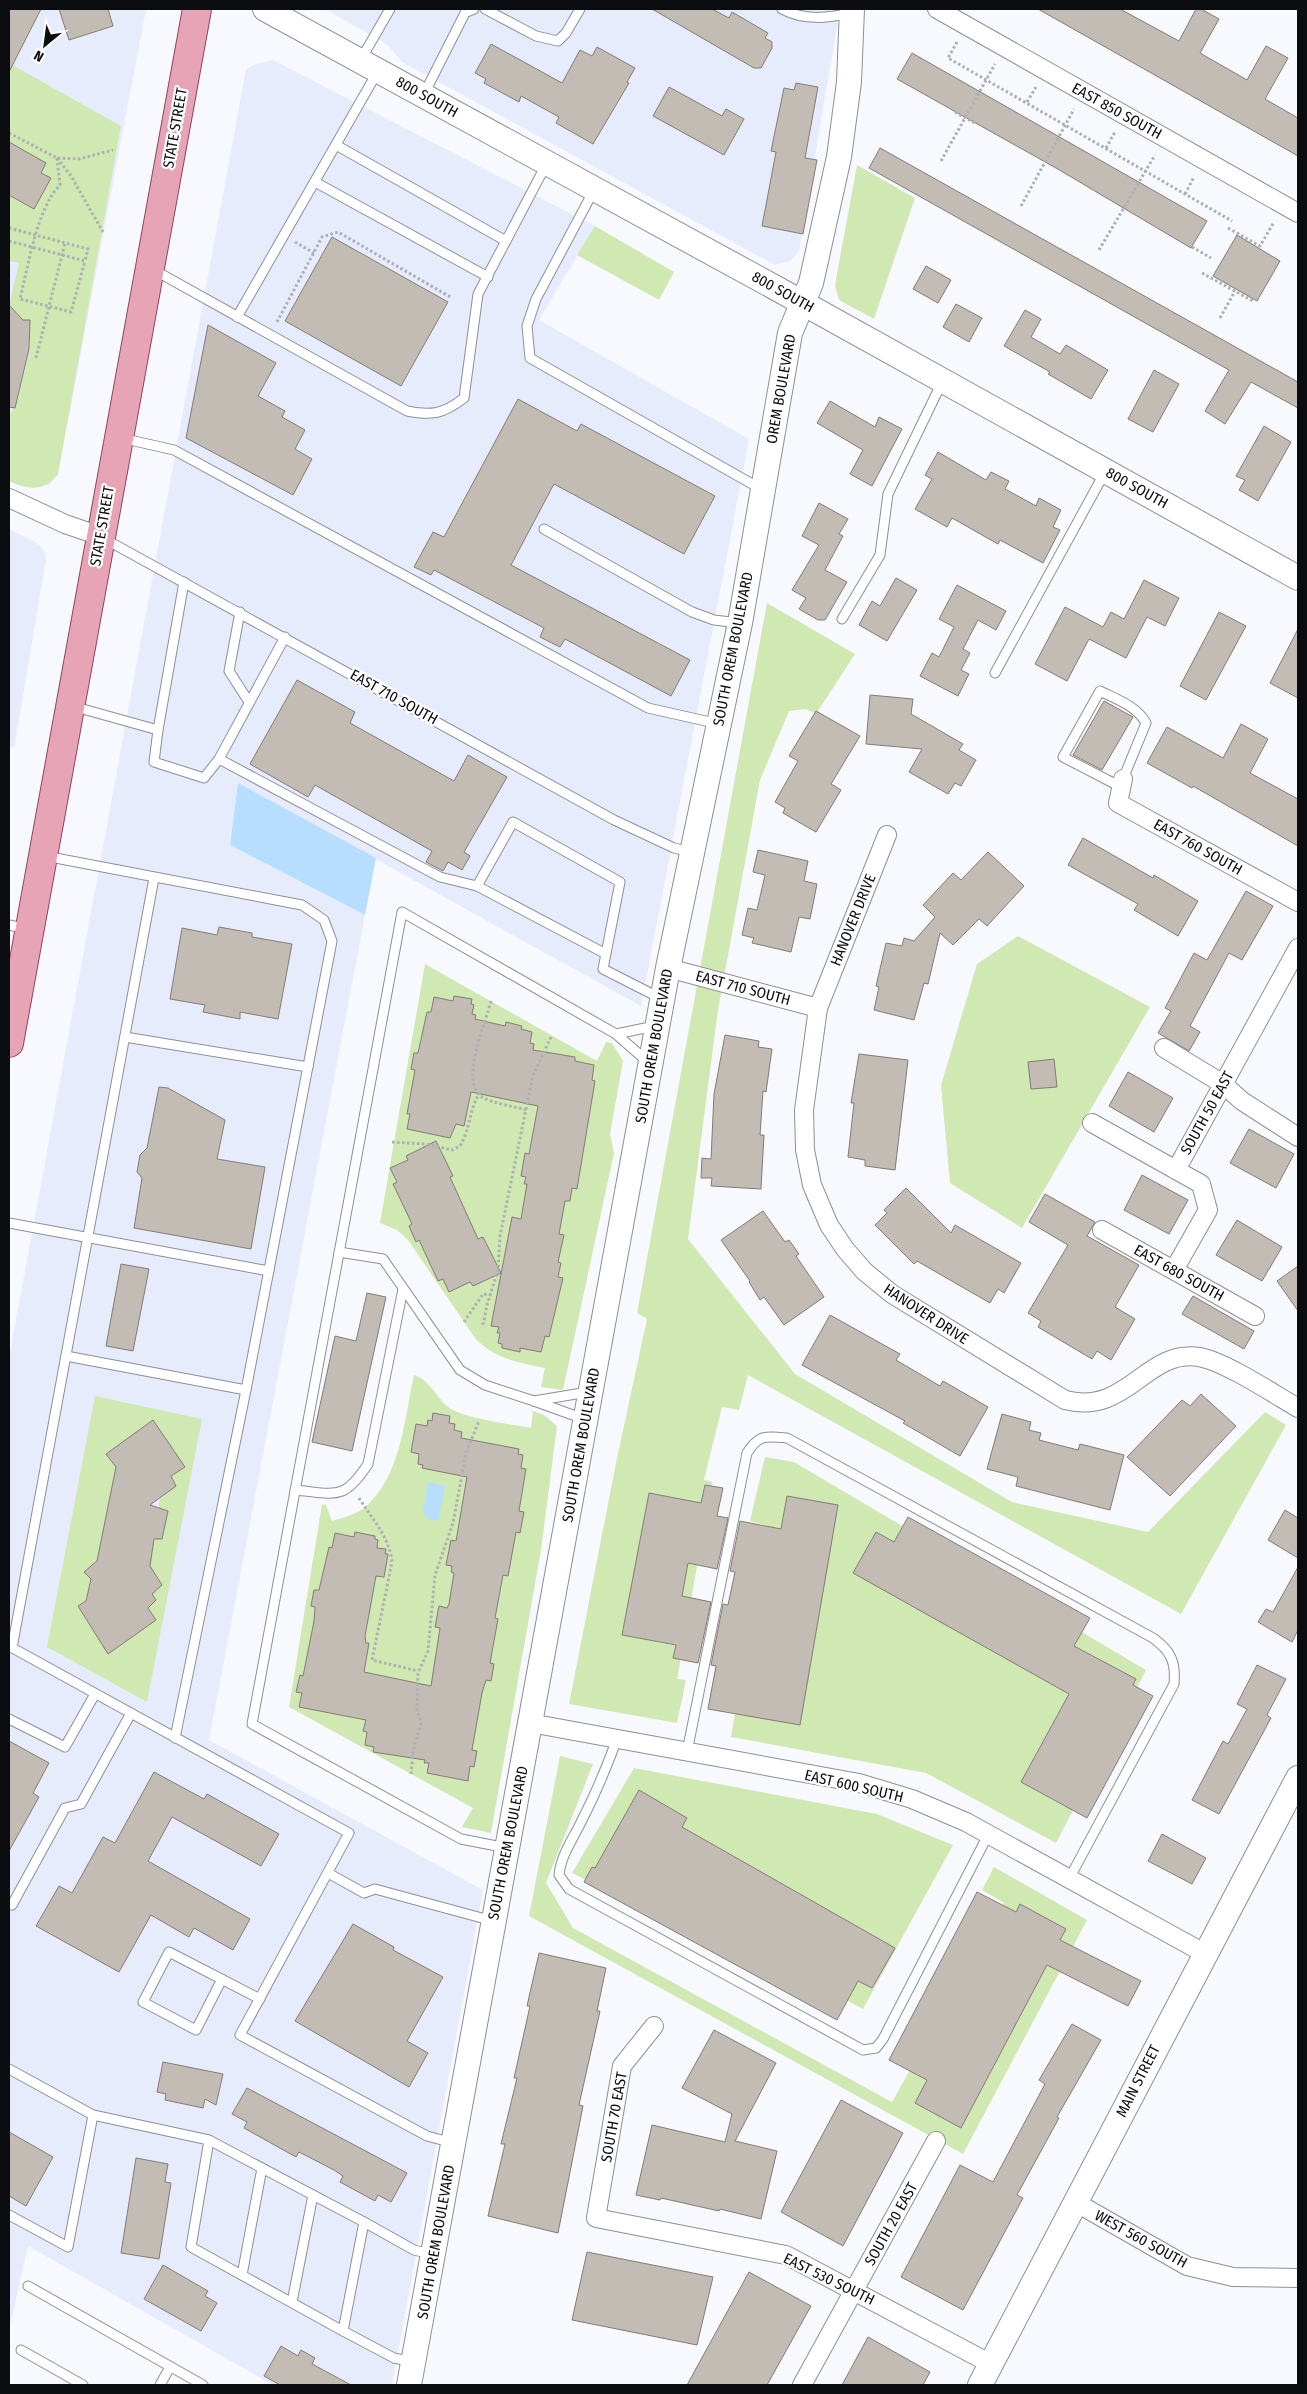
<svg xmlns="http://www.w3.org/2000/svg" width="1307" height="2394" font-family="'Fira Sans Condensed',sans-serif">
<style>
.built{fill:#e7ecfd}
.green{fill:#d0e8b2;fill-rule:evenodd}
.water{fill:#b7deff}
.building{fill:#c3bcb4;stroke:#837c75}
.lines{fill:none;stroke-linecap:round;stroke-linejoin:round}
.lane-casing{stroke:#8d8f99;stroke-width:11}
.street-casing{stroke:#8d8f99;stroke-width:20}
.secondary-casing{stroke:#8d8f99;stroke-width:26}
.primary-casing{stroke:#8e475c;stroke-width:30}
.path{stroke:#adafb4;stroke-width:3;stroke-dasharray:2.5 2.5;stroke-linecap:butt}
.lane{stroke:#fff;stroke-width:9}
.street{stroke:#fff;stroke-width:18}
.secondary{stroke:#fff;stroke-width:24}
.primary{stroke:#e6a4b6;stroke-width:28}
.labels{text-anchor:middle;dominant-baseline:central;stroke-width:4.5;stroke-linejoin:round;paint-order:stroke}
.street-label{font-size:15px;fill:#0b0c0f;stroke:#fff}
</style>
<rect width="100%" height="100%" fill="#f7f9ff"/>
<g class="built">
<path d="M9,9h137l-88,465 -9,11h-32l-8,-4z"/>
<path d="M325,9h515l-41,242 -9,10 -15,4 -373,-203 -14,-17z"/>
<path d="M273,60l322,166 -56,94 210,119 -108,567 -403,-223 -8,62 135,70 -156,825 274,150 -91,495h-119l-245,-139 -19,84v-972l237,-1289 10,-5z"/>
<path d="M9,529l26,13 8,7 3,11 -32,188 -5,-2z"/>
</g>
<g class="green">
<path d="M9,63l112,63 -63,348c-14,18 -29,16 -49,7v-64l9,-18 12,-50v-29h-10l-2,-6 -9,-8 10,-43 -10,-2z"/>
<path d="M857,165l58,33 -41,121 -35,-19 -4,-15z"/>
<path d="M595,226l79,46 -15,28 -82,-45z"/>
<path d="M767,603l88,51 -39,60 -10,-5 -17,2 -29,69 -42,230 -30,229 107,135 217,128 136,30 117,-120 21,13 -105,189 -433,-239 -9,35 -17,-3 -18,73 8,2 -35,197 9,1 -9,43 -108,-19 47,-241 31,-144 -10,-6zM649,1493l50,10 -27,142 -50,-10z"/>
<path d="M1018,936l132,71 -128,221 -72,-45 -9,-98 36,-121z"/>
<path d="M425,964l172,97 9,-19 6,1 11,18 -13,73 4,19 -51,237 -22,-3 4,-19c-27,-6 -51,-9 -70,-30l-67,-98 -11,-10 -17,-7z"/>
<path d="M414,1375c18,6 22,24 37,34 16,10 60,15 80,19l2,-17 11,4 13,11 -16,124 -50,283 -29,-6 11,-19 -184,-101 33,-203 4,1 6,16c10,-3 24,-7 32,-13 37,-31 40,-88 50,-133z"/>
<path d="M95,1396l107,23 -55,283 -100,-55zM153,1420l32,47 -14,9 5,10 -16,12 -10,68 12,19 -10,9 4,6 -8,8 8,12 -48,33 -30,-47 8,-5 5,-22 -7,-7 13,-11 19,-94 -10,-13z"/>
<path d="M765,1457l29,5 352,208 -90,173 -130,-70 -195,-36 35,-212 -16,-4zM876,1532l194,109 -217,-68zM1091,1655l45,25 -71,127 -44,-25z"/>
<path d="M560,1756l33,8 -47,119 27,45 319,174 112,-199 -22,-13 12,-23 93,53 -124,234 -434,-238zM1020,1905l46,24 -105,198 -46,-24z"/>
<path d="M634,1768l243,46 76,31 -90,164 -262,-141 -9,15 -20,-10zM639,1790l48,28 -35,63zM702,1838l193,110 -23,40 -193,-109z"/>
</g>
<g class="water">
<path d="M238,783l138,75 -11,57 -135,-70z"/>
<path d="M428,1482l17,4 -7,35 -10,-2 -5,-8z"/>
</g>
<g class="building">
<path d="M9,9h32l-32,63z"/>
<path d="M59,9h49l5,17 -44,14z"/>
<path d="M652,9h60l17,9 3,-6 36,21 -3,5 7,4v6l-11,20h-7z"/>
<path d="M1038,9h82l59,32 17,-32h5l18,10 -19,34 47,27 19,-34 22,12 -23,41 33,19v38z"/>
<path d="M491,44l71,39 18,-33 12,6 5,-9 38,21 -8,14 2,1 -36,61 -37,-21 3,-6 -38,-21 -2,6 -35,-19 2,-4 -11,-6z"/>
<path d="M912,53l295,168 -16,27 -135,-80 -159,-89z"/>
<path d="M796,83l22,4 -13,71 12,2 -14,74 -41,-8 14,-74 -5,-1 13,-63 10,2z"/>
<path d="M669,87l53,29 4,-7 18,10 -20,36 -71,-39z"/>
<path d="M9,142l37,21 -5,10 10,5 -17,31 -25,-14z"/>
<path d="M880,148l418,234v26l-47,-26 -26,42 -20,-13 24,-41 -360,-202z"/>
<path d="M1237,235l43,26 -23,40 -44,-25z"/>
<path d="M332,237l116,65 -47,84 -116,-65z"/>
<path d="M926,266l25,14 -13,23 -25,-14z"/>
<path d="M956,304l26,14 -13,24 -26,-15z"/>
<path d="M9,305l14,15h7l-1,29 -14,59 -6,-1z"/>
<path d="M1025,310l16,9 -10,18 29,17 6,-9 42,25 -17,29 -43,-25 2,-2 -46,-26z"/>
<path d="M208,325l68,38 -18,33 27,15 -3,6 23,13 -10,19 17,10 -19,36 -107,-57z"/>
<path d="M1154,370l25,14 -26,48 -25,-13z"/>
<path d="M518,399l59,32 4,-7 134,72 -31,58 -130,-70 -43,81 179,95 -19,36 -106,-57 -5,8 -20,-10 4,-9 -110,-58 -3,5 -17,-8 19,-35 11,5z"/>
<path d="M830,401l45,26 4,-10 23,12 -30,57 -22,-12 13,-24 -46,-27z"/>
<path d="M1264,426l27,16 -33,59 -19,-11 6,-10 -9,-4z"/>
<path d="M938,452l48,28 5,-8 18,9 -4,8 31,17 3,-8 22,12 -8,17 7,3 -17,33 -43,-23 -2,4 -46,-26 -5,9 -32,-18 17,-30 -7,-4z"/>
<path d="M819,503l29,16 -9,15 4,2 -18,34 22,12 -22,38h-7l-19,-11 7,-11 -14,-8 27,-45 -17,-9z"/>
<path d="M896,578l21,12 -30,51 -28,-16 13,-24 8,5z"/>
<path d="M1144,580l35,18 -14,28 -18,-9 -21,41 -37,-19 -22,42 -32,-17 30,-57 38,20 8,-15 13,7z"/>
<path d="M957,585l49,26 -10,19 -18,-10 -15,29 7,4 -9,17 8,4 -11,22 -38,-20 12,-23 7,4 15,-30 -15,-8z"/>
<path d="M1219,612l27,14 -40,74 -26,-14z"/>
<path d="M1298,629v69l-28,-15z"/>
<path d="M297,680l58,32 -5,11 104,58 14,-26 39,22 -43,75 6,4 -8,14 -14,-8 -5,9 -17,-9 6,-11 -117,-66 -7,12 -58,-33z"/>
<path d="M870,695l43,4 -2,15 52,30 -4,6 17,10 -15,26 -6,-3 -7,11 -39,-22 13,-23 -56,-5z"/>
<path d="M1104,701l29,16 -31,53 -29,-15z"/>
<path d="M816,711l44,25 -29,48 10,6 -25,42 -33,-19 2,-5 -10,-6 23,-41 -9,-5z"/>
<path d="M1241,724l27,15 -18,34 48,26v47l-105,-60 -1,2 -45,-25 20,-36 56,31z"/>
<path d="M1083,838l70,40 1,-3 44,26 -20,35 -44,-26 4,-6 -70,-39z"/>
<path d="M758,850l50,11 -4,20 13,3 -7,35 -11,-2 -8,35 -39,-9 2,-5 -12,-3 6,-27 9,2 8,-35 -12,-3z"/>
<path d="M988,852l36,34 -37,40 -8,-7 -26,26 -13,-12 -12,51 -4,-1 -10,37 -40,-10 5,-23 -3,-1 10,-43 16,3 2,-8 10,3 21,-24 -12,-12 30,-32 8,7z"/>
<path d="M1246,891l27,15 -31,54 -13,-7 -39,73 10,6 -11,19 -31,-18 13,-22 -6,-3 29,-55 13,7z"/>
<path d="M219,927l33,6v4l40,7 -14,75 -38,-7v7l-37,-7 2,-7 -35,-6 12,-71 35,7z"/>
<path d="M454,996l18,3 -1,5 3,1 -2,9 4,1 -1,4 30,7 1,-4 16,4 -1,3 11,3 -2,11 4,1 -1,6 42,7v4l19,4 -2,15 3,1 -18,108 -5,-1 -2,13h-5l-6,33 5,1 -6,27 3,1 -3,14 5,1 -14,59 -4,-1 -4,16 -21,-4v4l-18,-4v-4l-4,-1 2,-10h-3l2,-6 -8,-1 21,-109 9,2 6,-35h-3l2,-7 -5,-1 4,-23 4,1 9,-48 -67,-14 -7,34 -8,-2 -6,14 -43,-9 3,-15h-3l8,-44 -4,-1 3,-16h4l9,-41h4l3,-15 19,4z"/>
<path d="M725,1035l34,6 -1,6 14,2 -6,43 -3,-1 -3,44h4l-3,54 -50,-3 1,-8h-11l1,-20 9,1 3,-65z"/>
<path d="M859,1054l49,6 -13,110 -30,-4v-6l-17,-3 6,-54h-3z"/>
<path d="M1054,1059l3,28 -26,2 -3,-27z"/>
<path d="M1128,1072l45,26 -19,34 -45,-26z"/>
<path d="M159,1087l9,1 57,32 -8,39 48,8 -14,82 -117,-21 8,-50 -5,-6 3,-17 7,-7z"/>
<path d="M1249,1129l45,25 -18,34 -46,-25z"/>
<path d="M436,1141l17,35 -3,1 28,62 5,-2 18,36 -28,13 -3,-4 -21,10 -6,-13 -5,2 -19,-41 -3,2 -7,-16 3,-2 -19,-40 4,-2 -7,-14 18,-8 -2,-4z"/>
<path d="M1142,1175l46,25 -19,34 -45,-24z"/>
<path d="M906,1188l45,45 4,-8 66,38 -17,30 -6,-4 -8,14 -73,-42 -3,3 -39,-39 12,-12 -3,-3z"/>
<path d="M1045,1194l50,28 -8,14 52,29 -24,42 20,12 -24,41 -14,-9 -5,8 -54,-32 3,-6 -13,-8 40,-68 -39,-23z"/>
<path d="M763,1211l22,31 4,-2 10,14 -3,2 28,41 -40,28 -20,-28 -4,3 -11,-18 1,-1 -29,-41z"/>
<path d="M1237,1220l45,27 -20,34 -46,-26z"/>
<path d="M121,1264l28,5 -16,82 -27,-5z"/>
<path d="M1298,1266v45l-21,-30z"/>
<path d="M367,1293l19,4 -34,154 -40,-9 23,-106 21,5z"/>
<path d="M1193,1296l61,35 -10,18 -62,-35z"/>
<path d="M830,1315l70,39 -4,6 44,26 3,-5 45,26 -28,49 -57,-33 2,-2 -103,-56z"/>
<path d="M1201,1394l35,32 -66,70 -43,-39 55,-57 8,6z"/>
<path d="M433,1413l17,3 -1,7 6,1 -1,6 8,2 -1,6 58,11 -1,5 5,1 -2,13 5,1 -7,42 5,1 -4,21 -4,-1 -8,44 -5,-1 -8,43 3,1 -8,44 4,1 -3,17 -5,-1 -4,13 -10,57 5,1 -3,16 -4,-1 -2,15 -41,-8 2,-10h-5l1,-3 -52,-8 1,-5 -9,-2 2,-13 -4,-1 3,-11 -67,-13 3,-14 -6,-1 4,-17 3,1 11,-55 1,-14 -4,-1 3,-16h5l10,-43 3,1 3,-15 19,4 1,-5 20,4v3l3,1 -1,8 9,1 -1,5h3l-4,23 -8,-1 -11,60 1,7h3l-5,29 67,14 9,-58 -5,-1 4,-21 8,2 2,-4 5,-31 -3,-1 1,-6 -6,-1 5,-25 5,1 11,-64 -45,-9 1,-3 -5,-1 1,-10 -8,-2 5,-28 11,2 1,-6 4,1z"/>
<path d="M1002,1414l29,8 -2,8 12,3 -2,7 39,10 2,-6 44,11 -14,55 -94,-24 2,-9 -31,-8z"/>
<path d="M153,1420l32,47 -14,9 5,10 -26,19 18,6 -6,28h-8l-4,27 12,19 -10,9 4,6 -8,8 8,12 -48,34 -30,-48 8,-5 5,-22 -7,-7 13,-11 19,-94 -10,-13z"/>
<path d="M705,1485l18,3 -6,28 11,2 -11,51 -29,-6 -6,33 29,6 -13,61 -25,-5 3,-13 -54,-10 27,-142 52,10z"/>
<path d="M787,1496l51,9 -38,220 -92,-16 8,-43 -5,-1 12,-61 5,1 7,-33 -5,-1 10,-50 41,8z"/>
<path d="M1285,1510l13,8v40l-30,-18z"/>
<path d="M908,1517l182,101 -16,28 62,33 -3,6 20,11 -66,122 -66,-36 48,-88 -216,-121 23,-41 18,10z"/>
<path d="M1298,1567v63l-6,12 -34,-20 8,-13 7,3z"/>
<path d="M1257,1665l29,14 -19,36 4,3 -52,96 -27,-14 31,-59 5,3 19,-35 -10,-5z"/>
<path d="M9,1741l40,22 -16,30 6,4 -30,54z"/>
<path d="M154,1772l50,27 3,-5 72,40 -18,32 -89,-49 -24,44 102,58 -17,31 -39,-22 -5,9 -38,-22 -32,57 -83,-46 23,-40 13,7 31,-56 12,6z"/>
<path d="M639,1790l48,28 -5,9 213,121 -23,40 -14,-7 -21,39 -253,-138 8,-15 3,1z"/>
<path d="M1162,1834l44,24 -14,26 -44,-23z"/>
<path d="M977,1892l39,20 4,-8 46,25 -6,11 81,41 -13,25 -81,-41 -86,163 -46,-25 12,-23 -38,-20z"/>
<path d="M353,1924l41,23 -1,3 50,27 -36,64 21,12 -19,34 -114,-66z"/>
<path d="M539,1953l67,15 -9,43h3l-21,94 4,1 -25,127 -70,-17 17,-72h-4l16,-66h-3l16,-72h-3z"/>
<path d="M1072,2024l29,16 -44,77 2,1 -42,77 6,3 -60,112 -62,-33 59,-112 33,17 52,-98 -6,-4z"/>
<path d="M714,2030l62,33 -41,78 42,10 -16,68 -41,-10 -1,2 -58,-13 -1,2 -24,-5 16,-70 73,17 7,-28 -50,-26z"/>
<path d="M163,2062l60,12 -7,31 -11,-6 -2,9 -38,-8 1,-6 -9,-2z"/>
<path d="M247,2088l160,85 -16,29 -13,-7 -3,6 -35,-19 3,-6 -9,-6 -35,-18 -3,5 -52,-29 3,-6 -15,-8z"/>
<path d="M841,2100l62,33 -60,113 -62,-34z"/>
<path d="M9,2132l44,25 -27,49 -17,-10z"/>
<path d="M136,2158l32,6 -3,18 6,1 -12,76 -38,-6z"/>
<path d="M587,2252l126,25 -16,68 -125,-25z"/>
<path d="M163,2265l45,26 -3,5 12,7 -16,28 -57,-32z"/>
<path d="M749,2272l62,34 -44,79h-80z"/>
<path d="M868,2337l62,35 -7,13h-81z"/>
<path d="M281,2346l17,10 3,-6 14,8 -3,6 39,21h-71l-16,-9z"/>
</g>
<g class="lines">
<g class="lane-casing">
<g id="lane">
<path d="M485,9l51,27 22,5 8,-8 14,-24"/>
<path d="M782,9c23,12 45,9 70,4"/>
<path d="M360,61l30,-52"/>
<path d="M424,94l41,-81 9,-4"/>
<path d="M336,145l170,96"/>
<path d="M315,182l173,95"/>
<path d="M594,190l-58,109 -9,27 3,32 231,131"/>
<path d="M154,270l253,141c25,5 36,3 57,-13l14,-104 69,-131"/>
<path d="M237,317l141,-246"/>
<path d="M121,438l53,12 474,258 71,16"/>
<path d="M544,529l148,83 22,8 25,3"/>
<path d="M103,538l511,282 60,28 17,4"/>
<path d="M240,612l-11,59 20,31"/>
<path d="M842,619l38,-64 8,-61 55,-114"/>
<path d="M995,673l110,-201"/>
<path d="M72,706l86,24 -4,32 50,16 15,-19 66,-122"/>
<path d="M158,730l26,-148"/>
<path d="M219,759l221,118 37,9"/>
<path d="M1121,787l-58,-30 37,-66c16,8 37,15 46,32l-23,56"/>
<path d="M45,856l257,49 22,15 8,21 -86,449 -71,348"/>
<path d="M9,925l19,4"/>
<path d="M606,954l-129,-68 36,-64 107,60 -17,87 57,29"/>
<path d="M125,1037l183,30"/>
<path d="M648,1062l-32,-28 39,-8"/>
<path d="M9,1223l260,48"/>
<path d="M339,1252l44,7 77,111 25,15 49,16"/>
<path d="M66,1356l180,34"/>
<path d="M584,1419l-50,-18 54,-9"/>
<path d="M295,1490c41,4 49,11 73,-26l35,-175"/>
<path d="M9,1646l340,187 -109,202 187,101 26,7"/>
<path d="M12,1648l142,-770"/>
<path d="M9,1719l56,28 30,-53"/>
<path d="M617,1739c-10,27 -21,54 -34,79 -9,20 -22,36 -24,57l10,14 294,161 13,-2 7,-9 105,-204"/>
<path d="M687,1752l60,-299c12,-19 19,-17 40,-15l366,200c18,13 23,24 21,46l-105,195"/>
<path d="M507,1848l-46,-9 -209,-115 150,-812 214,122"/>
<path d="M328,1873l36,20 11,-4 118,32"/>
<path d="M9,1904l3,1 53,-97 16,-4 50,-91"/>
<path d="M222,1979l-26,51 -53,-28 26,-50 91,47"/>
<path d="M9,2069l84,46 -25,132 -59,-32"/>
<path d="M93,2115l116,25 155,82 -21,109 -152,-84 18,-107"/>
<path d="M364,2222l50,28 17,4"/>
<path d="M242,2275l20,-107"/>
<path d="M28,2286l175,99"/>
<path d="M292,2302l21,-107"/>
<path d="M343,2331l51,27 19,4"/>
<path d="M21,2350l62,35"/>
<path d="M160,2385l10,-18"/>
</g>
</g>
<g class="street-casing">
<g id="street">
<path d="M937,9l361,204"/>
<path d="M9,498l56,26 35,12"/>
<path d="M1123,779l-5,24 180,99"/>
<path d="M887,835l-69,173 -14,102 1,40 7,35 17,40 16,24 19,22 28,23 173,106c63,16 80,-51 134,-43 25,4 75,37 99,51"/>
<path d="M668,968l150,40"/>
<path d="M1164,1048l59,36 19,17 56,36"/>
<path d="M1092,1123l109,61 7,26 -34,60"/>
<path d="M1176,1170l122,-222"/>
<path d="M1102,1230l153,86"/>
<path d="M530,1723l329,60 53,16 54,23 238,131"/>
<path d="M654,2026l-32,40 -26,152 190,37 205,109"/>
<path d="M1075,2202l112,64 46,11 65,1"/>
<path d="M802,2385l134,-244"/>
</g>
</g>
<g class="secondary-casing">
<g id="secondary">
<path d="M265,9l509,278 524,291"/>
<path d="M409,2385l259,-1417 72,-345 50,-290 21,-50 28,-126 10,-75 3,-73"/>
<path d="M980,2385l318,-607"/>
</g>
</g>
<g class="primary-casing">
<path id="primary" d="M9,1043l188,-1034"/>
</g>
<g class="path">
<path d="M957,42l-9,16 284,163"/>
<path d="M1027,102l9,-15"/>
<path d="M955,112l20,11"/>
<path d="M9,133l48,25 22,1 34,-9"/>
<path d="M1106,148l9,-16"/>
<path d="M57,158l3,27c-23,23 -32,82 -40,114l51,13 14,-51"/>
<path d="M57,158l14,18 32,56"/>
<path d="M941,161l54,-97"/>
<path d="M1185,194l9,-17"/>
<path d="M1021,206l53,-97"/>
<path d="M9,228l79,21 -3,12 -76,-20"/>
<path d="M1228,228l32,18 14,-24"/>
<path d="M295,242l19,11"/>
<path d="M1192,247l19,11"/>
<path d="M1099,250l56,-95"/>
<path d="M1202,273l51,28"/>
<path d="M1220,318l15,-27"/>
<path d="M277,322l45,-85 16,-5 114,66"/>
<path d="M36,358l29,-115"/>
<path d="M491,1001c-5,21 -32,82 -9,96 12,7 31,9 45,13"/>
<path d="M392,1142l34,2 26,6 8,-4c10,-16 9,-36 19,-52"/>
<path d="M464,1322l19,-28 8,1"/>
<path d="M483,1325l4,-20 11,-35 2,-34 33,-161 19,-40"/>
<path d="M359,1498c13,21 30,38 33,64l-20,98 46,11"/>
<path d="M411,1774l2,-23 8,-28 -4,-14 1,-36 10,-22 7,-76 18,-52 13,-70 13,-32"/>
</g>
<use href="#lane" class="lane"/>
<use href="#street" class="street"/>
<use href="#secondary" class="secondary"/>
<use href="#primary" class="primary"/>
</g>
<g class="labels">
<g class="street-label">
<text transform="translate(427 97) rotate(29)">800 SOUTH</text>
<text transform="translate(1117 111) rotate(29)">EAST 850 SOUTH</text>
<text transform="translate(175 128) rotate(-80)">STATE STREET</text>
<text transform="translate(783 292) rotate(29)">800 SOUTH</text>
<text transform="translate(781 389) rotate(-80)">OREM BOULEVARD</text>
<text transform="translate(1137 488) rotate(29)">800 SOUTH</text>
<text transform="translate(102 526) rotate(-80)">STATE STREET</text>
<text transform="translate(733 649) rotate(-79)">SOUTH OREM BOULEVARD</text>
<text transform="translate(394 697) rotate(29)">EAST 710 SOUTH</text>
<text transform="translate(1198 847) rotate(29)">EAST 760 SOUTH</text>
<text transform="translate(853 920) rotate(-68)">HANOVER DRIVE</text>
<text transform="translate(743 988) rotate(15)">EAST 710 SOUTH</text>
<text transform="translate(654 1046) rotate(-80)">SOUTH OREM BOULEVARD</text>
<text transform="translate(1207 1113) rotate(-61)">SOUTH 50 EAST</text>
<text transform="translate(1179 1273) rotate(29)">EAST 680 SOUTH</text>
<text transform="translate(926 1314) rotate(33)">HANOVER DRIVE</text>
<text transform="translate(581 1445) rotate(-80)">SOUTH OREM BOULEVARD</text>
<text transform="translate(854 1786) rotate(13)">EAST 600 SOUTH</text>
<text transform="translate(508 1843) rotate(-79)">SOUTH OREM BOULEVARD</text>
<text transform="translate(1138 2081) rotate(-63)">MAIN STREET</text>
<text transform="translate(614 2117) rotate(-80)">SOUTH 70 EAST</text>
<text transform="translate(891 2224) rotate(-61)">SOUTH 20 EAST</text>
<text transform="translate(1141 2239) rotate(29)">WEST 560 SOUTH</text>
<text transform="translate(436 2242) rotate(-80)">SOUTH OREM BOULEVARD</text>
<text transform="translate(829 2279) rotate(26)">EAST 530 SOUTH</text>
</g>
</g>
<rect width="1307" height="2394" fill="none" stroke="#0b0c0f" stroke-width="20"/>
<g transform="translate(45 45) rotate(209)" stroke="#ffffff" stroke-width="4" paint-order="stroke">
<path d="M0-4L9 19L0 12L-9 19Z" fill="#0b0c0f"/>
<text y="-8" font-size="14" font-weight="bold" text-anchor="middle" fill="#0b0c0f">N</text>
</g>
</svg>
